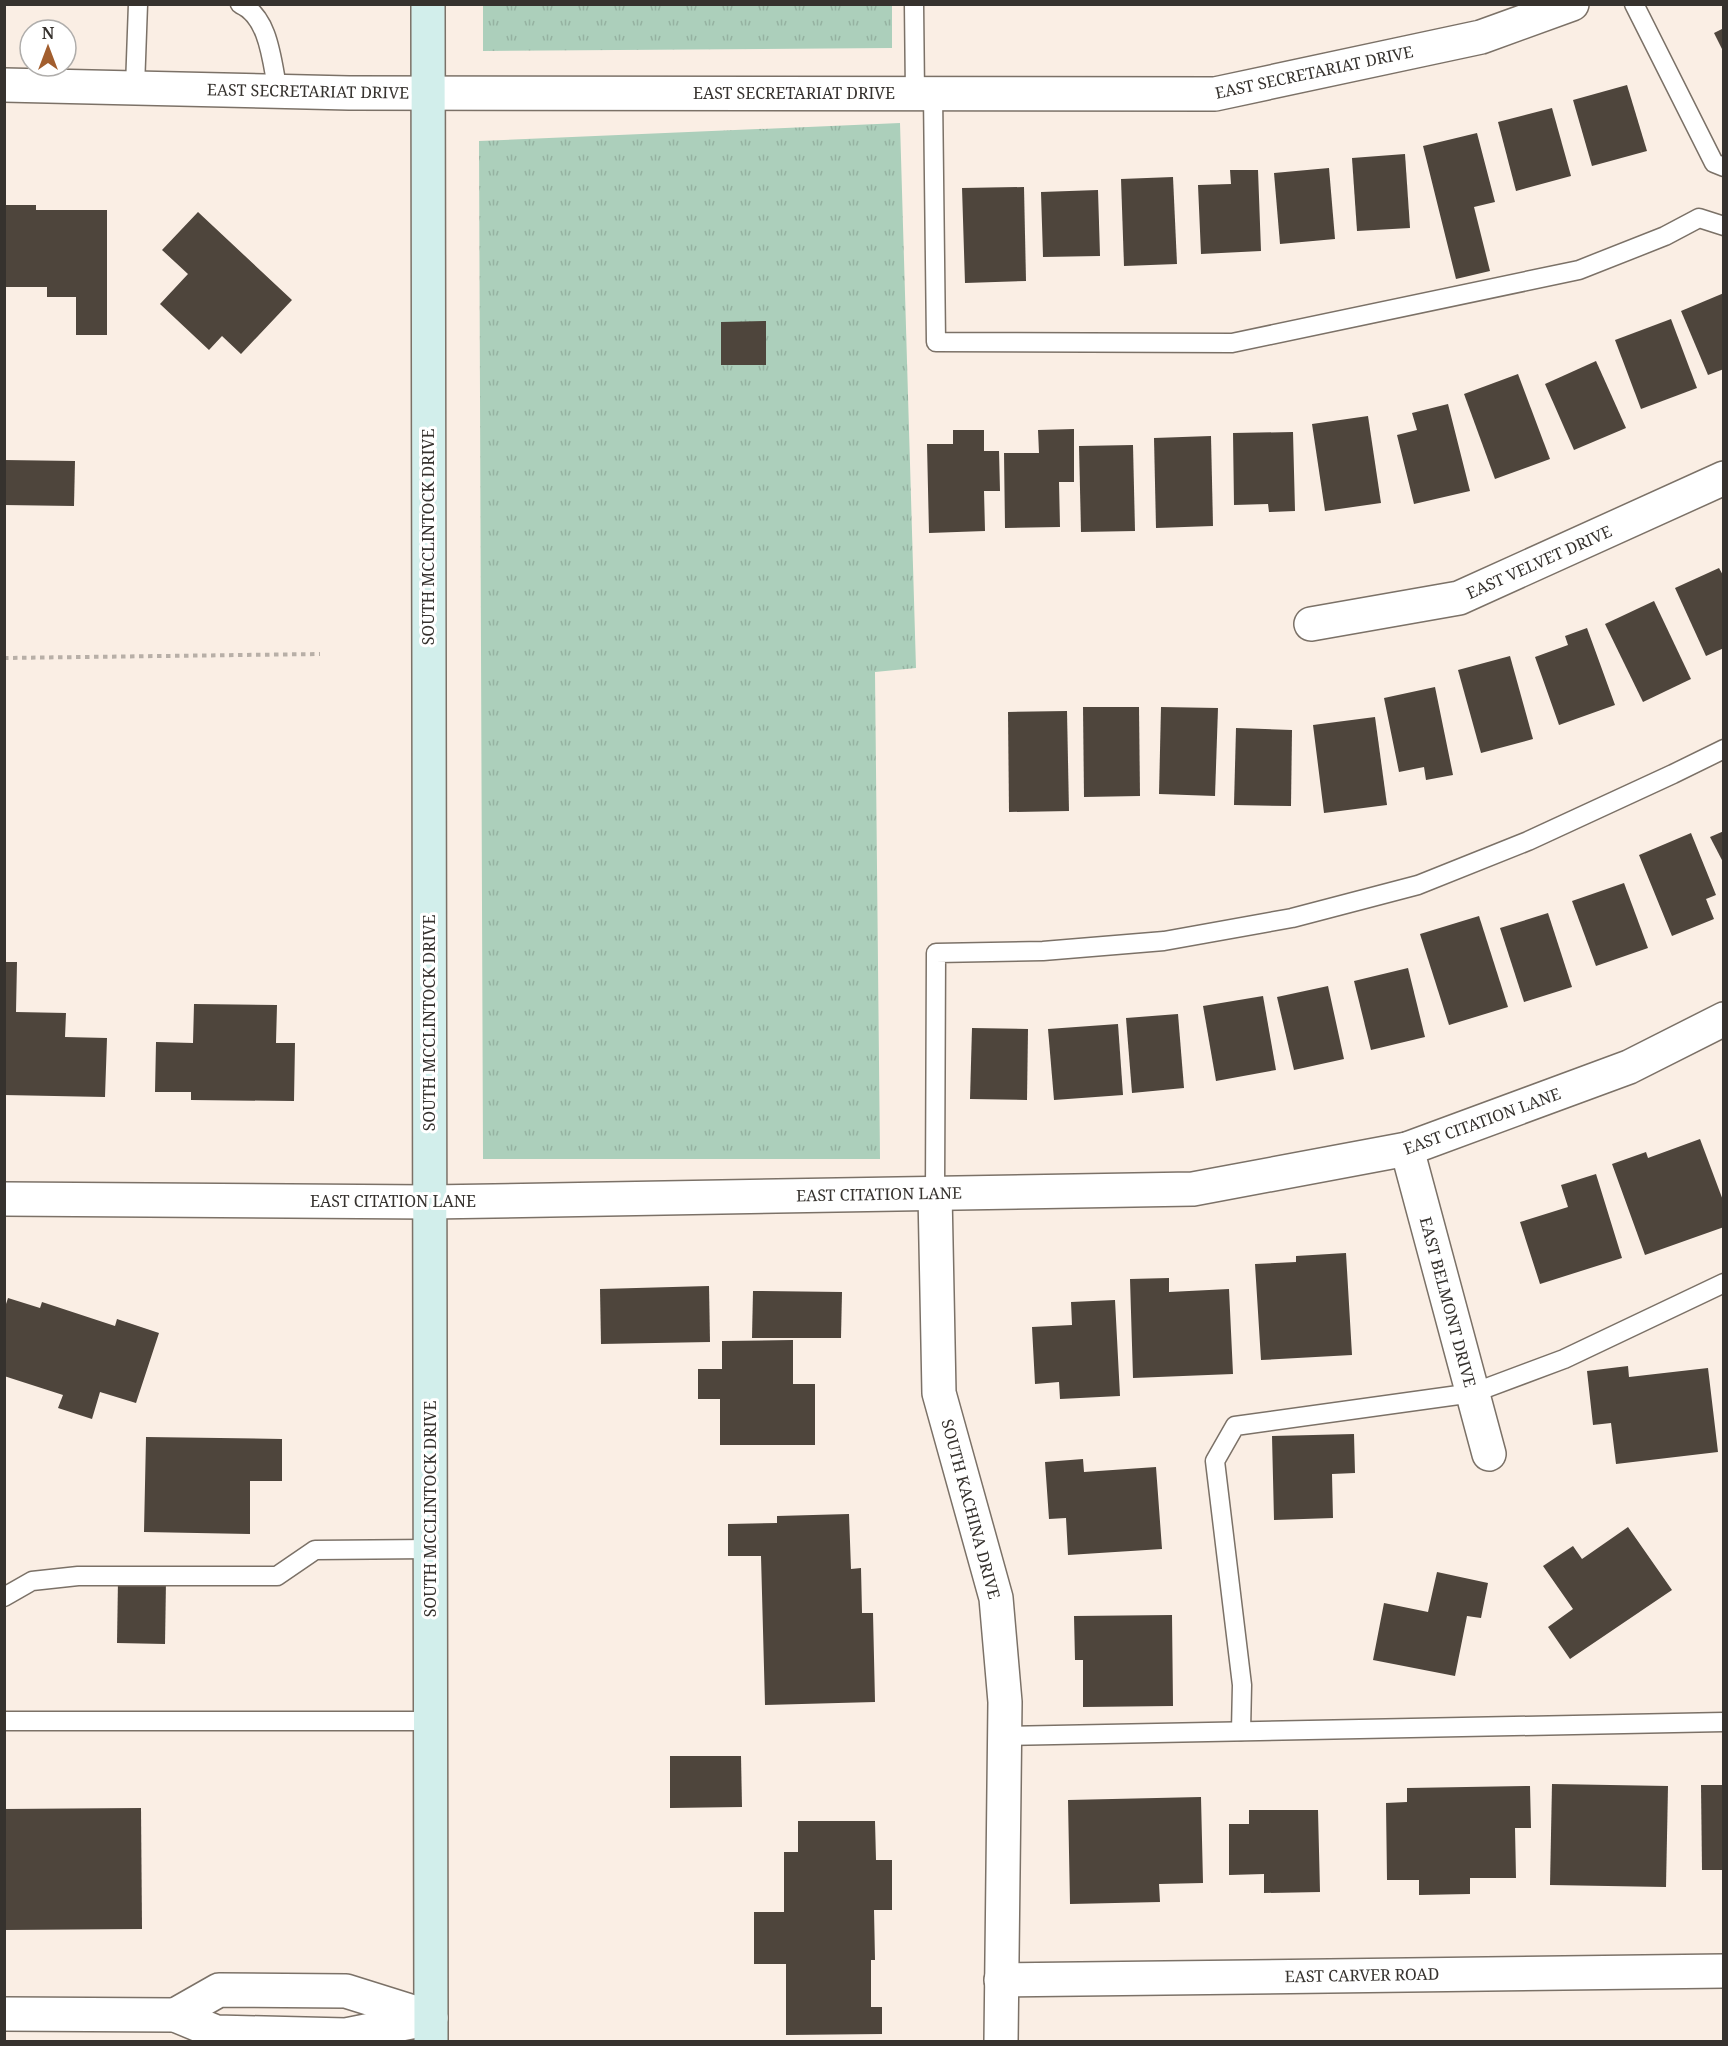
<svg xmlns="http://www.w3.org/2000/svg" width="1728" height="2046" font-family="'Noto Serif',serif">
<style>
.park{fill:url(#park-tufts)}
.building{fill:#4e453c}
.lines{fill:none;stroke-linecap:round;stroke-linejoin:round}
.lane-casing{stroke:#7b7167;stroke-width:21}
.street-casing{stroke:#7b7167;stroke-width:36}
.secondary-casing{stroke:#7b7167;stroke-width:36}
.path{stroke:#b8afa7;stroke-width:4;stroke-dasharray:4.5 4.5;stroke-linecap:butt}
.lane{stroke:#fff;stroke-width:18}
.street{stroke:#fff;stroke-width:33}
.secondary{stroke:#d2eeeb;stroke-width:33}
.labels{text-anchor:middle;dominant-baseline:central;stroke-width:6;stroke-linejoin:round;paint-order:stroke}
.street-label{font-size:16px;fill:#36322e;stroke:#fff}
</style>
<defs>
<pattern id="park-tufts" width="24" height="20" patternUnits="userSpaceOnUse" patternTransform="scale(1.5)"><rect width="24" height="20" fill="#accfbb"/><path d="M3 7l-1-3M5 7V3M7 7l1-3M15 17l-1-3M17 17v-4M19 17l1-3" fill="none" stroke="#95b2a1"/></pattern>
</defs>
<rect width="100%" height="100%" fill="#faeee4"/>
<g class="park">
<path d="M483,5h409v43l-409,3z"/>
<path d="M900,123l16,545 -41,4 5,487h-397l-4,-1018z"/>
</g>
<g class="building">
<path d="M1724,28v25l-10,-20z"/>
<path d="M1627,85l20,66 -55,15 -19,-66z"/>
<path d="M1552,108l19,68 -55,15 -18,-69z"/>
<path d="M1477,133l18,69 -21,5 16,64 -34,8 -33,-133z"/>
<path d="M1405,154l5,74 -53,3 -5,-73z"/>
<path d="M1329,168l6,71 -55,5 -6,-71z"/>
<path d="M1230,170h28l3,81 -60,3 -3,-69 33,-1z"/>
<path d="M1173,177l4,87 -53,2 -3,-87z"/>
<path d="M1024,187l2,94 -61,2 -3,-95z"/>
<path d="M1098,190l2,66 -57,1 -2,-65z"/>
<path d="M4,205h32v5h71v125h-31v-38h-29v-10h-43z"/>
<path d="M198,212l94,88 -51,54 -19,-18 -13,14 -49,-46 28,-30 -26,-24z"/>
<path d="M1724,293v76l-16,6 -27,-64z"/>
<path d="M1671,319l26,69 -56,21 -26,-69z"/>
<path d="M766,321v44h-45v-43z"/>
<path d="M1596,361l30,67 -52,22 -29,-66z"/>
<path d="M1518,374l32,85 -55,20 -31,-85z"/>
<path d="M1448,404l22,87 -56,13 -17,-69 20,-5 -5,-17z"/>
<path d="M1368,416l13,87 -56,8 -13,-87z"/>
<path d="M1074,429v53h-15l1,45 -55,1 -1,-75h35l-1,-23z"/>
<path d="M953,430h31v21h15l1,40h-16l1,40 -56,2 -2,-89h26z"/>
<path d="M1293,432l2,79 -26,1 -1,-8 -34,1 -1,-72z"/>
<path d="M1211,436l2,90 -57,2 -2,-90z"/>
<path d="M1133,445l2,86 -54,1 -2,-86z"/>
<path d="M4,460l71,1 -1,45 -70,-1z"/>
<path d="M1719,568l5,9v71l-18,8 -31,-68z"/>
<path d="M1654,601l37,78 -48,23 -38,-78z"/>
<path d="M1587,628l28,77 -56,20 -24,-68 33,-12 -3,-9z"/>
<path d="M1510,656l23,83 -52,14 -23,-83z"/>
<path d="M1435,687l18,88 -27,5 -2,-13 -25,5 -15,-74z"/>
<path d="M1083,707h56l1,89 -56,1z"/>
<path d="M1161,707l57,1 -3,88 -56,-2z"/>
<path d="M1067,711l2,100 -60,1 -1,-100z"/>
<path d="M1375,717l12,88 -63,8 -11,-88z"/>
<path d="M1236,728l56,2 -1,76 -57,-1z"/>
<path d="M1724,831v33l-14,-27z"/>
<path d="M1691,833l25,62 -10,4 8,20 -42,17 -33,-81z"/>
<path d="M1624,883l24,65 -52,18 -24,-65z"/>
<path d="M1548,913l24,74 -48,15 -24,-74z"/>
<path d="M1479,916l29,91 -59,18 -29,-91z"/>
<path d="M4,962h13l-1,50 50,1 -1,24 42,1 -2,59 -101,-2z"/>
<path d="M1408,968l17,69 -54,13 -17,-69z"/>
<path d="M1328,986l16,73 -50,11 -17,-73z"/>
<path d="M1263,996l13,74 -60,11 -13,-75z"/>
<path d="M194,1004l83,1 -1,38h19l-1,58 -103,-1v-8h-36l1,-50 37,1z"/>
<path d="M1178,1014l6,74 -52,5 -6,-75z"/>
<path d="M1118,1024l5,71 -69,5 -6,-71z"/>
<path d="M972,1028l56,1 -1,71 -57,-1z"/>
<path d="M1700,1139l24,64v24l-79,28 -33,-91 34,-12 2,6z"/>
<path d="M1596,1174l26,84 -82,26 -20,-62 48,-15 -7,-22z"/>
<path d="M1346,1253l6,102 -91,5 -6,-96 41,-2v-6z"/>
<path d="M1169,1278v14l60,-3 4,85 -100,4 -3,-99z"/>
<path d="M709,1286l1,56 -109,2 -1,-55z"/>
<path d="M753,1291l89,1 -1,46h-89z"/>
<path d="M8,1298l32,10 2,-6 73,24 2,-7 42,14 -23,70 -36,-11 -8,27 -34,-11 5,-13 -59,-19v-66z"/>
<path d="M1115,1300l5,96 -60,3 -1,-17 -24,2 -3,-57 40,-2 -1,-23z"/>
<path d="M793,1340v44h22v61h-95v-46h-22v-30h24v-28z"/>
<path d="M1628,1366l1,11 79,-9 10,84 -102,12 -5,-41 -18,2 -6,-54z"/>
<path d="M1354,1434l1,39 -23,1 1,44 -59,2 -2,-84z"/>
<path d="M146,1437l136,2v42h-32v53l-106,-2z"/>
<path d="M1083,1459l1,13 72,-5 6,82 -94,6 -2,-37 -17,1 -4,-57z"/>
<path d="M849,1514l2,55 10,-1 1,45h11l2,89 -110,3 -4,-149h-33v-32l49,-1v-7z"/>
<path d="M1628,1527l44,63 -102,69 -22,-32 25,-18 -30,-43 30,-20 9,13z"/>
<path d="M1437,1572l51,11 -7,35 -14,-2 -12,60 -82,-16 11,-57 44,9z"/>
<path d="M118,1579l48,1 -1,64 -48,-1z"/>
<path d="M1172,1615l1,91 -90,1v-47h-8l-1,-44z"/>
<path d="M670,1756h71l1,51 -72,1z"/>
<path d="M1552,1784l116,2 -2,101 -116,-2z"/>
<path d="M1701,1785h23v85h-22z"/>
<path d="M1530,1786l1,42h-16l1,50h-46v16l-51,1v-15h-32l-1,-77 21,-1v-14z"/>
<path d="M1201,1797l2,86 -44,1 1,18 -90,2 -2,-104z"/>
<path d="M141,1808l1,121 -138,1v-121z"/>
<path d="M1249,1810h69l2,82 -56,1v-19l-35,1v-51h20z"/>
<path d="M798,1821h77l1,39h16v50h-18l1,50h-4v47h11v27l-96,1v-71h-32v-52h30v-60h14z"/>
</g>
<g class="lines">
<g class="lane-casing">
<g id="lane">
<path d="M240,4c30,13 32,60 38,88"/>
<path d="M914,4l1,90"/>
<path d="M1634,4l80,159 10,4"/>
<path d="M135,87l3,-83"/>
<path d="M933,94l3,248 296,1 347,-73 86,-34 34,-18 25,8"/>
<path d="M935,1193l1,-240 107,-2 121,-10 128,-23 126,-33 110,-44 145,-67 51,-25"/>
<path d="M4,1597l28,-16 46,-5h199l38,-26 115,-1"/>
<path d="M4,1721h427"/>
<path d="M1241,1731l1,-46 -27,-224 20,-35 238,-33 91,-34 160,-76"/>
<path d="M1005,1736l719,-14"/>
</g>
</g>
<g class="street-casing">
<g id="street">
<path d="M4,85l345,8 866,1 266,-57 91,-33"/>
<path d="M1311,624l148,-26 265,-120"/>
<path d="M1407,1149l82,305"/>
<path d="M935,1193l4,200 57,205 9,104 -4,340"/>
<path d="M4,1199l426,3 763,-13 214,-40 222,-82 95,-48"/>
<path d="M1001,1980l723,-9"/>
<path d="M4,2014l171,1 41,17 130,3 85,-17"/>
<path d="M175,2015l44,-25 127,1 83,26"/>
</g>
</g>
<g class="secondary-casing">
<path id="secondary" d="M428,4l3,2038"/>
</g>
<path class="path" d="M4,658l316,-4"/>
<use href="#lane" class="lane"/>
<use href="#street" class="street"/>
<use href="#secondary" class="secondary"/>
</g>
<g class="labels">
<g class="street-label">
<text transform="translate(1314 72) rotate(-12)">EAST SECRETARIAT DRIVE</text>
<text transform="translate(308 91) rotate(1)">EAST SECRETARIAT DRIVE</text>
<text x="794" y="93">EAST SECRETARIAT DRIVE</text>
<text transform="translate(428 537) rotate(-90)">SOUTH MCCLINTOCK DRIVE</text>
<text transform="translate(1539 562) rotate(-24)">EAST VELVET DRIVE</text>
<text transform="translate(429 1023) rotate(-90)">SOUTH MCCLINTOCK DRIVE</text>
<text transform="translate(1482 1121) rotate(-20)">EAST CITATION LANE</text>
<text transform="translate(879 1194) rotate(-1)">EAST CITATION LANE</text>
<text x="393" y="1201">EAST CITATION LANE</text>
<text transform="translate(1448 1302) rotate(75)">EAST BELMONT DRIVE</text>
<text transform="translate(430 1509) rotate(-90)">SOUTH MCCLINTOCK DRIVE</text>
<text transform="translate(971 1509) rotate(75)">SOUTH KACHINA DRIVE</text>
<text transform="translate(1362 1975) rotate(-1)">EAST CARVER ROAD</text>
</g>
</g>
<rect width="1728" height="2046" fill="none" stroke="#36322e" stroke-width="12"/>
<g transform="translate(48 48)"><circle r="28" fill="#ffffff" stroke="#afadab" stroke-width="1.5"/>
<path d="M0-4.5L10 22L0 15L-10 22Z" fill="#a25e2e"/>
<text y="-9" font-size="16" font-weight="bold" text-anchor="middle" fill="#36322e">N</text>
</g>
</svg>
